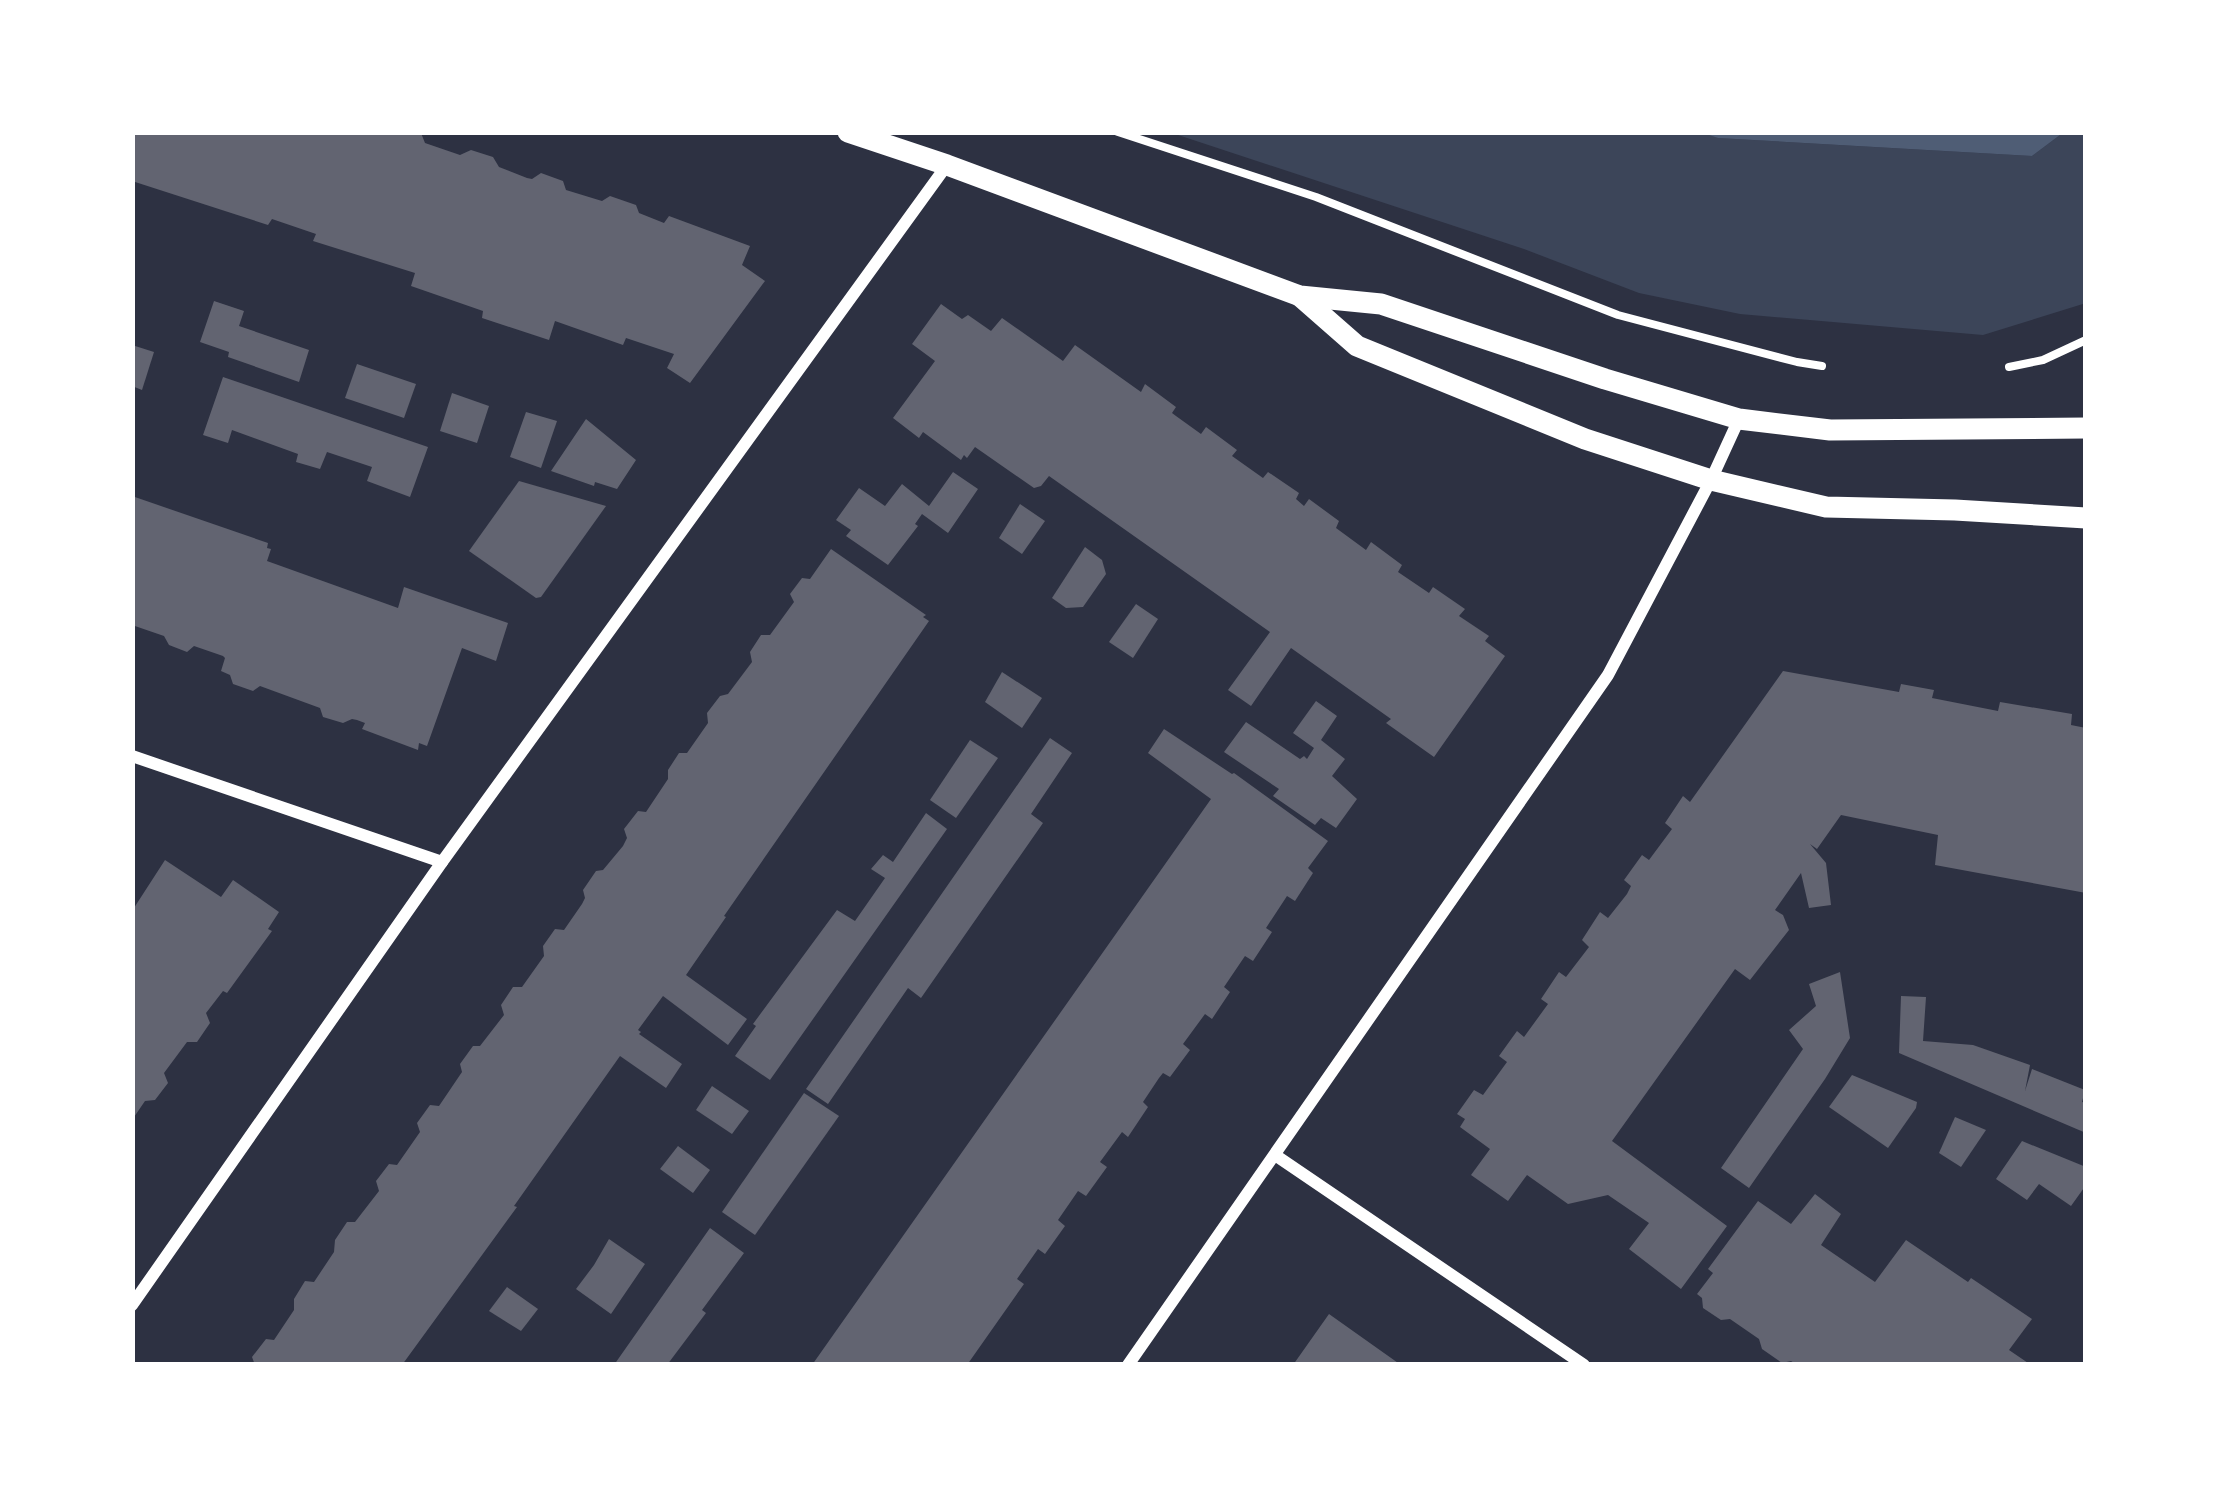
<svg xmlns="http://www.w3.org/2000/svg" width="2218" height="1497" font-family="Lato,sans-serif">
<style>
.green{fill:#3c4559}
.water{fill:#4f5d75}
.building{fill:#626471}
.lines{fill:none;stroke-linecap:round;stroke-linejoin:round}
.path{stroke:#fff;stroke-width:8}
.minor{stroke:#fff;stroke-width:12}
.tertiary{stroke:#fff;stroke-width:21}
</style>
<rect width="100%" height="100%" fill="#2d3142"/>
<path class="green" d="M1169,132h531l19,6 313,18 32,-24h22v171l-103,32 -243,-21 -101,-21 -115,-44z"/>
<path class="water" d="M1700,132h364l-32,24 -314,-18z"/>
<g class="building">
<path d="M132,132h285l4,1 4,10 35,12 11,-5 22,7 6,10 28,11 5,1 9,-6 22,8 3,9 36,11 8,-5 26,9 3,8 25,10 5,-7 81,30 -8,19 23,16 -75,102 -23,-15 7,-14 -48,-16 -3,7 -68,-24 -6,19 -67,-22 1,-7 -72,-25 4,-13 -102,-32 3,-7 -44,-15 -4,6 -136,-44z"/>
<path d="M214,301l30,10 -5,15 70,24 -10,32 -71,-25 1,-5 -29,-10z"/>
<path d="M941,304l21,15 6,-4 23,16 11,-13 61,43 12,-16 66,47 4,-8 31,23 -4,6 4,3 25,18 5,-7 31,23 -5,6 31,22 5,-6 31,21 -3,6 8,7 5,-7 30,22 -3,7 30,22 5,-8 31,23 -4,7 31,21 4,-6 32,22 -6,7 30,20 -4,5 20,15 -71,101 -48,-34 5,-4 -100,-71 -40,58 -23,-16 42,-58 -221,-156 -8,10 -7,2 -59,-41 -8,11 -3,-3 -3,5 -38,-28 -4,6 -26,-20 42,-57 -23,-17z"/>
<path d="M132,345l22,7 -12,38 -10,-4z"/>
<path d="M357,364l59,20 -12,34 -59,-20z"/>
<path d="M223,377l205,70 -18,50 -43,-16 5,-14 -45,-15 -7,17 -24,-7 2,-8 -66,-24 -4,13 -25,-8z"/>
<path d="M452,393l37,13 -12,37 -37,-12z"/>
<path d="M526,412l31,9 -16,47 -31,-11z"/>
<path d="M586,419l50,41 -19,29 -22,-7 -1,4 -43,-15z"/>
<path d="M953,472l25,17 -30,44 -26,-19 -7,10 3,2 -30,39 -42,-29 5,-6 -15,-10 23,-32 26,18 17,-22 27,22z"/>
<path d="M519,481l87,25 -65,91 -5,1 -67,-47z"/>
<path d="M132,496l136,47 -1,5 4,1 -4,12 131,47 6,-21 104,36 -12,38 -34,-13 -35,98 -8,-3 -1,7 -56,-21 3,-6 -8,-3 -5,-1 -9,4 -20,-6 -3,-9 -60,-22 -7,5 -20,-7 -3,-9 -9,-4 4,-13 -2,-2 -29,-10 -7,6 -18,-7 -5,-9 -32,-11z"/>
<path d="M1020,504l25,17 -23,33 -23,-16z"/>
<path d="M1085,547l17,13 4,14 -23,33 -17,1 -14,-10z"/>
<path d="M831,549l95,66 -3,2 6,4 -205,295 2,1 -40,58 61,44 -19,26 -65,-49 -25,34 3,2 -2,2 43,30 -16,24 -46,-32 -106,150 3,1 -115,158h-147l-3,-8 14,-18 8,1 20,-30v-11l11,-18 9,1 20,-30 1,-12 12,-18h8l24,-31 -3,-10 13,-17 8,1 23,-33 -3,-9 13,-18 9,1 23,-34 -2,-8 13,-18h7l24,-31 -3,-10 12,-18h9l22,-31 -1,-10 12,-17 9,1 18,-26 3,-6 -2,-8 13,-19 7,-1 20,-24 4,-8 -3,-9 14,-18 8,1 22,-33v-9l11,-17h8l21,-30 -1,-10 13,-17 8,-2 24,-32 -2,-10 11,-17h9l24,-33 -4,-8 12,-16 8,1z"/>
<path d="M1136,604l22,15 -25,39 -24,-16z"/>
<path d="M1783,671l116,21 2,-8 33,6 -2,8 66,13 2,-9 72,12 -1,11 15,3v165l-151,-28 3,-30 -97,-20 -24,34 -7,-5 16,19 5,42 -22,3 -8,-35 -26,37 8,5 6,15 -39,50 -15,-11 -123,172 115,85 -46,63 -52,-40 20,-26 -41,-28 -40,9 -41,-29 -19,26 -37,-26 19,-26 -30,-22 5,-8 -8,-5 17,-24 9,5 24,-33 -8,-6 18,-25 7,6 24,-33 -7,-5 18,-27 7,5 23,-30 -7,-7 18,-28 8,6 19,-24 4,-8 -7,-6 18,-25 7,5 23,-31 -7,-6 18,-27 7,6z"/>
<path d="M1002,672l40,26 -20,30 -37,-26z"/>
<path d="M1316,701l21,15 -16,24 24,19 -13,17 25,23 -21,29 -15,-10 -6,7 -42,-29 6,-7 -55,-37 22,-30 54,37 4,-3 3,3 7,-11 -21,-15z"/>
<path d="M1164,729l68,45 2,-1 94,68 -20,27 5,5 -18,28 -8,-5 -21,32 6,4 -19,29 -8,-5 -21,31 6,5 -18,27 -7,-5 -22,30 7,6 -20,27 -7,-4 -4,5 -16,24 5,5 -20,30 -6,-5 -22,30 7,5 -21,29 -8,-5 -20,29 7,6 -20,28 -7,-5 -21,30 7,5 -57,81h-155l399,-566 -63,-46z"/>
<path d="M1050,738l22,15 -41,61 12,9 -122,175 -13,-10 -80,116 -22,-15z"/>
<path d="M970,740l28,18 -42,60 -26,-18z"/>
<path d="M926,813l21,16 -177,251 -35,-24 21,-30 -3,-2 84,-114 18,11 30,-43 -14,-9 12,-14 10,7z"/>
<path d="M165,860l56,37 12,-17 46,32 -11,17 4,2 -45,62 -4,-2 -17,22 4,10 -13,19h-10l-23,31 4,10 -13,17 -10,1 -13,19v-209z"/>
<path d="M1840,972l10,66 -25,41 -76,109 -28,-20 82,-119 -14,-19 27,-24 -7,-22z"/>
<path d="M1901,996l25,1 -3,44 50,4 57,20 -5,26 7,-22 53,21 -3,12 4,1v30l-187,-80z"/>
<path d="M1852,1075l65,27 -1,6 -28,40 -59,-41z"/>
<path d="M712,1086l37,25 -17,23 -36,-24z"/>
<path d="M804,1093l35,23 -84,119 -33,-23z"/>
<path d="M1955,1117l31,13 -25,37 -22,-14z"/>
<path d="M2022,1141l64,26v18l-15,21 -32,-22 -12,16 -31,-21z"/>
<path d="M678,1146l32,24 -17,23 -33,-24z"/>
<path d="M1815,1194l26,20 -20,31 54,37 31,-42 62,42 3,-4 61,41 -23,31 22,15h-234l-6,-4 -9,2 -20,-14 -3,-10 -29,-20 -9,1 -18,-12 -1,-10 -5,-4 16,-21 -5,-4 50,-68 33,23z"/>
<path d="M710,1228l34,25 -42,57 4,3 -39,52h-53z"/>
<path d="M609,1239l36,25 -34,50 -35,-25 18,-24z"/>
<path d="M507,1287l31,22 -17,22 -32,-20z"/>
<path d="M1329,1314l55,39 17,12h-108z"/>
</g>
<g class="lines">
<g class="path">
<path d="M1118,132l198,65 302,118 179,47 25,4"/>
<path d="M2009,367l34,-7 43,-20"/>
</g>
<g class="minor">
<path d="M132,756l310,106"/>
<path d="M1275,1155l309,210"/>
<path d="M132,1305l310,-443 505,-697"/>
<path d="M1128,1365l480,-690 103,-195 28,-61"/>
</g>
<g class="tertiary">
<path d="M848,132l99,33 353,131 81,8 224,75 134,40 91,11 256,-2"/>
<path d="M1300,296l57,50 228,93 126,41 115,27 129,3 131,8"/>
</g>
</g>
<rect width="2218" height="1497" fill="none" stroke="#ffffff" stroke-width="270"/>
</svg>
